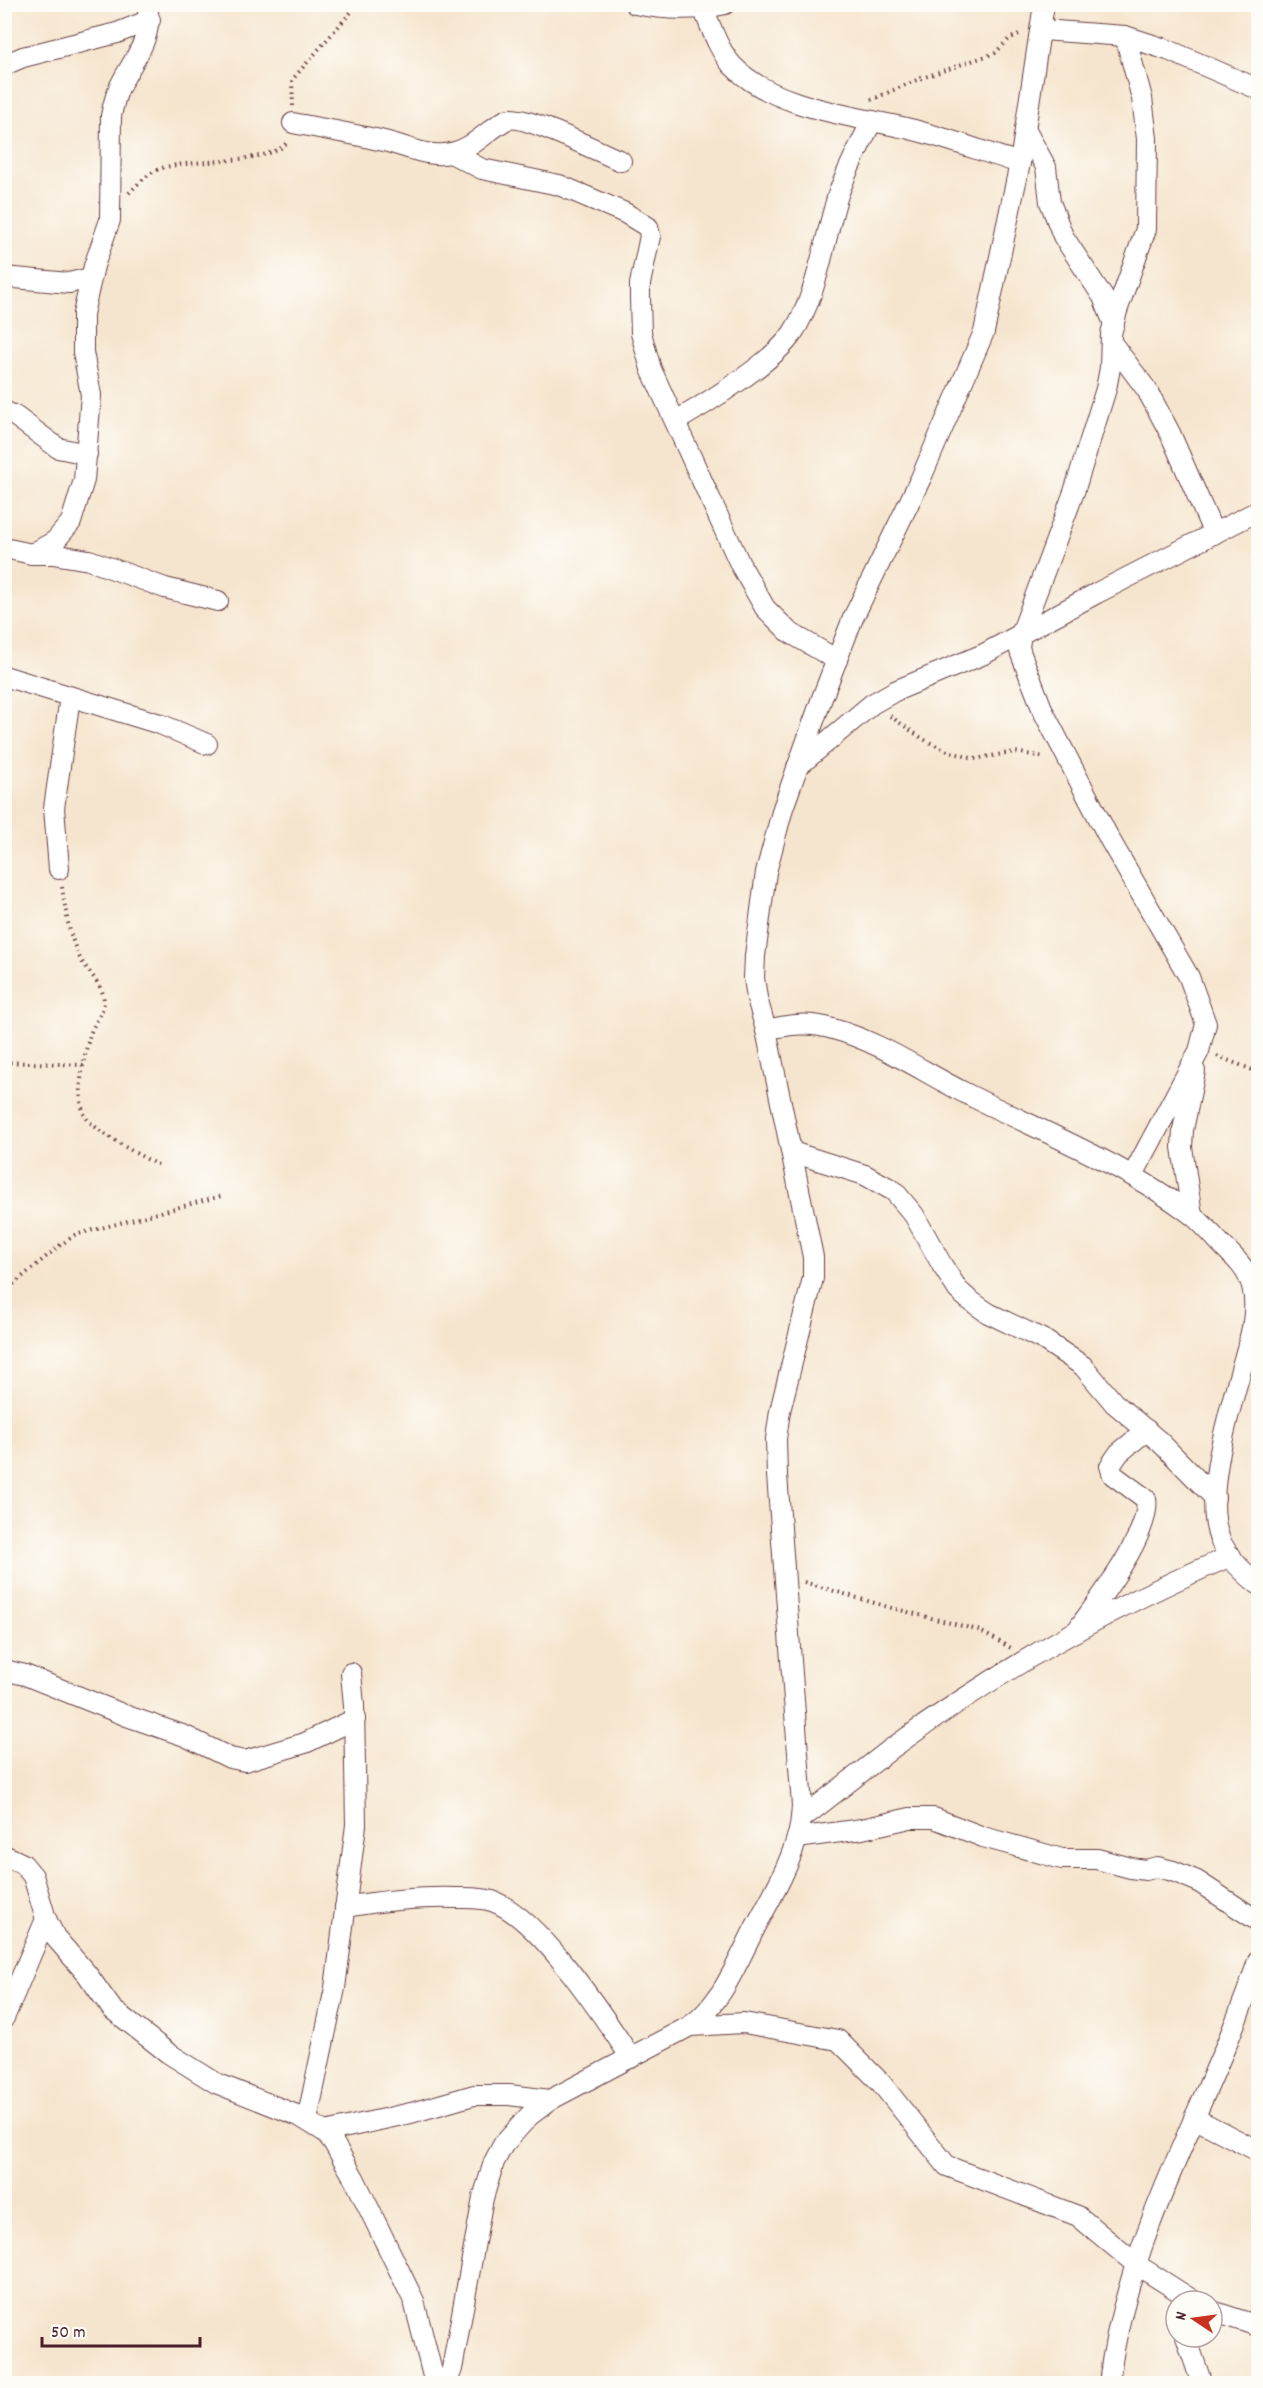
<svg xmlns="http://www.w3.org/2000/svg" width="1263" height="2388" font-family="Dekko,sans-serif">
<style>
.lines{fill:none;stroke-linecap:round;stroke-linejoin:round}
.street-casing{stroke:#643d43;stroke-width:22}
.path{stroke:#643d43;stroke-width:4;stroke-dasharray:1.5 4.5;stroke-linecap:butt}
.street{stroke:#fff;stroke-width:20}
</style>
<rect width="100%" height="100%" fill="#fdfcf7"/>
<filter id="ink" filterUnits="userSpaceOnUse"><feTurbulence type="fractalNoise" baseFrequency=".0167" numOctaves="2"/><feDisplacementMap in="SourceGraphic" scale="12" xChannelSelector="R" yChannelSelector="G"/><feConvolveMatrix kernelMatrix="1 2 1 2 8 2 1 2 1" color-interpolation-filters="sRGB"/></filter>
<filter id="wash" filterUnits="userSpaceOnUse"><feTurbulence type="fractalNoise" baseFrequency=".008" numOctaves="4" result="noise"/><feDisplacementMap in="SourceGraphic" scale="24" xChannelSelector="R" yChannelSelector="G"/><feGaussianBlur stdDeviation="1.35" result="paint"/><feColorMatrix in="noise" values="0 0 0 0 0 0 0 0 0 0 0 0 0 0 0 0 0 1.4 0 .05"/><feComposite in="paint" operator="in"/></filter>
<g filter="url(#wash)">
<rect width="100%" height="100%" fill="#f6e5ce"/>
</g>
<g filter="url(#ink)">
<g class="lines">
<g class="street-casing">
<g id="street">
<path d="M635,4c30,6 60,7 90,0"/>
<path d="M703,8c8,19 15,41 29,57 40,43 123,51 178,64 37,9 73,23 110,34"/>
<path d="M1042,30l83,6 43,14 90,39"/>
<path d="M1125,36l17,62 5,41 -1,90 -29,82 -6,23 -1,34 -4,21 -32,103 -53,142 -2,13 2,7 22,57 67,129 79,137 17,47 -7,27 -66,124"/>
<path d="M4,65l19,-8 94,-24 33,-13"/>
<path d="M293,123c30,6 61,11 91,18 22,5 43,17 67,12 22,-4 36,-23 55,-33 15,-8 95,33 115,41"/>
<path d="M1025,129l21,38 4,35 13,34 40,61 11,27"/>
<path d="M451,153l31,16 77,16 66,28 23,14 2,9 -10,48v15l1,34 10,36 89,195 25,44 24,24 48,28"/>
<path d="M4,277l65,6 21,-5"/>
<path d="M1111,342l36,48 23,43 44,101"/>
<path d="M4,411l11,5 43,32 29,6"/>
<path d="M676,421c31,-18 97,-59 116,-87 26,-39 32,-95 46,-139 9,-26 22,-50 34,-74"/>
<path d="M4,548l28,6h21l36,6 76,28 53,13"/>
<path d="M32,554l23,-13 16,-19 13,-42 7,-85 -8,-43v-38l11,-48 16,-46 1,-104c2,-10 4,-19 8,-28 14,-30 35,-48 28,-84"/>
<path d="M4,676l156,48 47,20"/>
<path d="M797,767l75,-63 23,-13 89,-37 113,-61 161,-82"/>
<path d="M59,869l-5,-61 16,-111"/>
<path d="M766,1030c24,-6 43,-8 67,-1 47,13 87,41 130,63 75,38 162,72 228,122 10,8 20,19 29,29 13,13 27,25 32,43 7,26 -3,55 -10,80 -12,44 -42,136 -20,178 8,15 23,30 36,40"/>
<path d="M792,1152l73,23 29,16 20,24 28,50 16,25 10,9 20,14 56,27 39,26 31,37 46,39 55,56"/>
<path d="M1192,1215l-10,-68 1,-17 12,-59"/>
<path d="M1080,1626c19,-26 72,-95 66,-127l-33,-24 -3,-9 9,-13 28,-23"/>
<path d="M4,1670l21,5 102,41 58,20 45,22 15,3 60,-18 50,-24"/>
<path d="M801,1819c30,-23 60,-47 90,-70 105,-77 220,-142 340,-193"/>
<path d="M797,1838l65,-9 48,-11h24l49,19 79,22h35l34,9 15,2 11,-3 16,4 24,10 61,40"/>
<path d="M4,1855l19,9 10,12 13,43 9,18 32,37 25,35 56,44 48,30 83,33 26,16 8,10 21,36 60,123 21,83"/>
<path d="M345,1907c37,-6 73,-10 110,-9 12,0 25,-1 37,3 46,15 112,116 139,157"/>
<path d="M4,2018l42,-99"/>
<path d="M690,2026l54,-3 94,17 43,43 66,83 131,50 59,49 57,36"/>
<path d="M1194,2118l64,33"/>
<path d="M307,2120l28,-132 21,-163 -2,-119 -3,-33"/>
<path d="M325,2132l86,-19 63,-18h35l41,5"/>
<path d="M1212,2311l46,15"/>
<path d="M1186,2337l16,47"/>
<path d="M446,2384l6,-15 31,-171 11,-36 9,-17 26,-29 21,-16 140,-74c32,-22 48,-66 66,-100 15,-28 32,-57 41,-88 4,-11 4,-21 5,-32l-25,-331 -1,-36 4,-28 33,-133v-21l-47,-227 -9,-32 -3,-20 1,-22 11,-84 17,-64 39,-110 31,-80 68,-140 63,-146 36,-169 24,-159"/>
<path d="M1109,2384c16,-148 103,-284 149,-423"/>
</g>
</g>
<g class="path">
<path d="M871,100l48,-21 76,-26 14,-14 12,-6"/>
<path d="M293,106l-1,-26 66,-76"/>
<path d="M129,193c9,-9 20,-21 33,-25 28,-9 115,-3 126,-28"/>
<path d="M890,716l33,23 22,11 29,9 41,-7 29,5"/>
<path d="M62,887c3,22 7,47 16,67 7,17 25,28 26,47 0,12 -11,23 -14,34 -6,20 -15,61 -5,81 7,14 59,42 75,50"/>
<path d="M1217,1056l41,16"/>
<path d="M4,1062l80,3"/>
<path d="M4,1292l55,-46 16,-11 146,-39"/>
<path d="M804,1582l84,25 90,23 33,18"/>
</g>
<use href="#street" class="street"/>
</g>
</g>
<rect width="1263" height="2388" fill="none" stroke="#fdfcf7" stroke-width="24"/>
<g transform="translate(1194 2319) rotate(283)"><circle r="28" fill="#fdfcf7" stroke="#b5a4a5" stroke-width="1.5"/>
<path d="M0-4.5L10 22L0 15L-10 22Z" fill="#c8321e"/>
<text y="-9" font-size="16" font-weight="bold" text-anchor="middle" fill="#4a1f2b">N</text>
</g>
<path d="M42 2337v9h158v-9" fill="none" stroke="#4a1f2b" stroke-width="3"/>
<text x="51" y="2337" font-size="18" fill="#4a1f2b" stroke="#fdfcf7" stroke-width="4.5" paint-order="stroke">50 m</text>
</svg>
